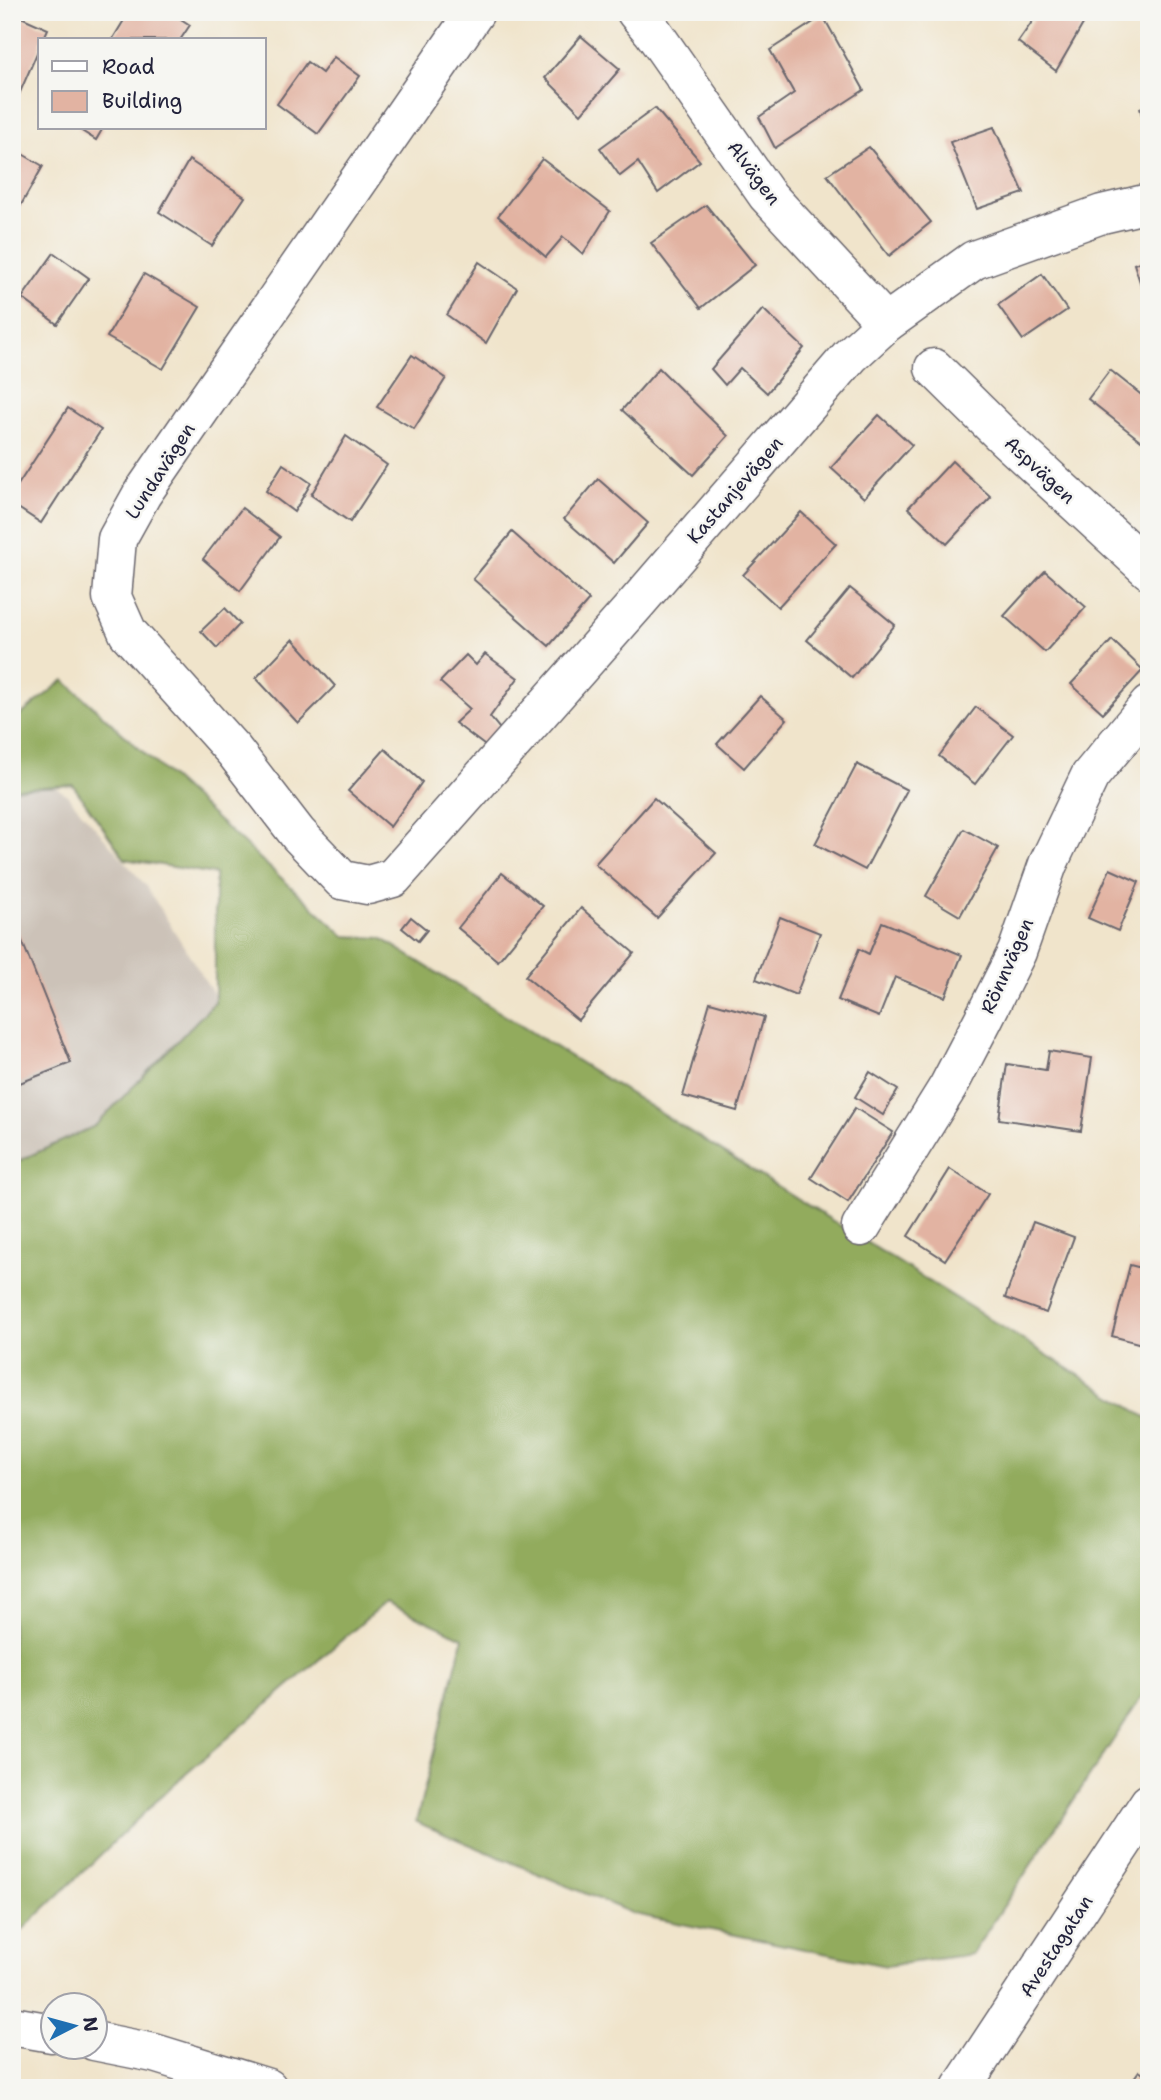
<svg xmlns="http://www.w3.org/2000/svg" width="1161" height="2100" font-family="'Shantell Sans',sans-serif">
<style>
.industrial{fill:#ccc2b8}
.forest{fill:#92ab5d;stroke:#5a664c;stroke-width:2}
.building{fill:#e2b3a2}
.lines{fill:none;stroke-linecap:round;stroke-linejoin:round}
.minor-casing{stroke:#6a666d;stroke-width:41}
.major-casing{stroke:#6a666d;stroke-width:41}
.minor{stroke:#fff;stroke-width:38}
.major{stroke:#fff;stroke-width:38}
.labels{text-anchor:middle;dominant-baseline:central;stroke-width:5;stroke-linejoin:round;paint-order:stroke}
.street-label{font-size:19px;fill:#22223b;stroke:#f6f6f2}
</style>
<rect width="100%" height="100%" fill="#f6f6f2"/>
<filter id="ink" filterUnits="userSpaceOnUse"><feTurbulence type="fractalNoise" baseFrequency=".0143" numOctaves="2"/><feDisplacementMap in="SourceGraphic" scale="14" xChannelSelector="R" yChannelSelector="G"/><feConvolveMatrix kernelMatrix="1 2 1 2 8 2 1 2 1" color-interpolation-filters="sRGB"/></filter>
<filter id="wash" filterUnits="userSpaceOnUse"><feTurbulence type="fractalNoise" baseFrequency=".00686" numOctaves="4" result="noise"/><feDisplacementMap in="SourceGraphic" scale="28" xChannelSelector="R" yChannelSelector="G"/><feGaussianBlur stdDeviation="1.57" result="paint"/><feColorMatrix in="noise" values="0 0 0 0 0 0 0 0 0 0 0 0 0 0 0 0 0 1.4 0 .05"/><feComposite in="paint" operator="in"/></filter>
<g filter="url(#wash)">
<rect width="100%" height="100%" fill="#f0e4cb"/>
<path class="industrial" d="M12,759l54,35 80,92 82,131 -129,121 -87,39z"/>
<path class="forest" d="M64,680l281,256 36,2 768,481v267l-177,268 -86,12 -252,-52 -218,-92 47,-184 -77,-36 -214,184 -160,154v-776l83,-38 120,-124v-128l-90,-15 -52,-74 -61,4v-67z"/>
<g id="blocks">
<g class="building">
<path d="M129,12h41l20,13 -10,15h-68z"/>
<path d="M1039,12h51l-34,59 -38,-29z"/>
<path d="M12,13l36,16 -5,11h-3v6l-22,51 -6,-3z"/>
<path d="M823,16l41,74 -89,58 -16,-31 35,-24 -24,-43z"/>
<path d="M581,36l39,33 -39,45 -36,-36z"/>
<path d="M334,57l26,19 -42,58 -41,-30 30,-42 15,11z"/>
<path d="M1149,105v34h-1l-8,-31z"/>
<path d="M655,108l45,53 -42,32 -20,-31 -18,14 -20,-28z"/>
<path d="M994,127l30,66 -47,16 -27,-67z"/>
<path d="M77,128h26l-7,12z"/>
<path d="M869,147l62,75 -42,34 -62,-81z"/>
<path d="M12,148l31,18 -31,55z"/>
<path d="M542,159l68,52 -27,43 -20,-17 -17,20 -48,-41z"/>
<path d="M189,160l56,37 -33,49 -53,-34z"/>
<path d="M706,205l49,60 -54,43 -50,-65z"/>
<path d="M54,253l35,25 -32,46 -35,-26z"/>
<path d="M1149,259v36l-4,2 -11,-33z"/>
<path d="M479,262l38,26 -31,55 -39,-28z"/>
<path d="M144,274l56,33 -37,62 -56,-32z"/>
<path d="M1042,274l25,36 -44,30 -25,-35z"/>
<path d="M763,309l41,39 -37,45 -27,-25 -15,17 -14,-16z"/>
<path d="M412,355l34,23 -32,51 -37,-22z"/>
<path d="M659,368l69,68 -35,39 -71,-65z"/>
<path d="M1110,370l39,31v31l-8,9 -53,-42z"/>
<path d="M68,408l33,22 -60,93 -29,-19v-10z"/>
<path d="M879,415l33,30 -48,53 -33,-30z"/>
<path d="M346,436l41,29 -37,57 -39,-27z"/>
<path d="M952,461l39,36 -44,47 -39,-36z"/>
<path d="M283,464l28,19 -17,29 -28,-21z"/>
<path d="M598,479l50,44 -34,40 -50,-44z"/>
<path d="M242,508l38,29 -40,54 -37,-32z"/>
<path d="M801,512l35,32 -58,63 -35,-32z"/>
<path d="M512,532l77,68 -40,46 -76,-67z"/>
<path d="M1045,571l41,36 -41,45 -41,-36z"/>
<path d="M850,588l45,37 -43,53 -45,-38z"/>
<path d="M225,608l15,16 -23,24 -16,-17z"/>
<path d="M293,639l42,47 -37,37 -42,-45z"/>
<path d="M1112,640l31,30 -40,43 -32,-29z"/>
<path d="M485,654l33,24 -28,39 10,12 -12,19 -33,-25 15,-14 -30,-27 26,-27 10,10z"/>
<path d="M760,696l27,23 -43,49 -27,-24z"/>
<path d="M976,707l37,28 -38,49 -36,-28z"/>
<path d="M385,749l37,33 -32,45 -42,-36z"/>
<path d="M857,764l50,26 -42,80 -50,-26z"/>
<path d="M654,798l62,55 -59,65 -62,-54z"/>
<path d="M964,829l34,19 -38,68 -34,-20z"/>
<path d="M1110,869l29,13 -21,49 -30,-13z"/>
<path d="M502,873l41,33 -45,55 -40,-33z"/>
<path d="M581,908l53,45 -56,67 -53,-44z"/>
<path d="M12,916l59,147 -59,23z"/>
<path d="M411,917l16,13 -9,11 -16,-13z"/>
<path d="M780,917l40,16 -24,62 -40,-16z"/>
<path d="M882,922l80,33 -17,42 -50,-20 -16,40 -41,-17 21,-51 10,5z"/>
<path d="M710,1002l54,15 -27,94 -54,-15z"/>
<path d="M1049,1051l43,7 -11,73 -82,-12 8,-55 39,6z"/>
<path d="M870,1072l28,18 -15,25 -28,-18z"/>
<path d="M855,1108l38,24 -45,70 -37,-24z"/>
<path d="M950,1169l38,25 -43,66 -37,-24z"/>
<path d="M1148,1210h1v18l-6,-1z"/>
<path d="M1033,1222l41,15 -28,76 -41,-15z"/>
<path d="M1130,1265l19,5v76l-37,-10z"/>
<path d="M1139,2071l10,7v10h-22z"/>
</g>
</g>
</g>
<g filter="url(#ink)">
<use href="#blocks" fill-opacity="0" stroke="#6a666d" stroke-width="2"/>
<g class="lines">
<g class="minor-casing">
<g id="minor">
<path d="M475,12l-333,482 -25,45 -5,58 16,36 106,118 64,83 44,46 26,5 25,-7 243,-274 214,-248 36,-33 88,-63 128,-46 47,-11"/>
<path d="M636,12l17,20 114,163 119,128"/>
<path d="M934,368l69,68 146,134"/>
<path d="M861,1227l87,-140 35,-67 34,-68 31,-88 42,-88 59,-71"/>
<path d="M961,2088l188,-285"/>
</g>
</g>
<g class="major-casing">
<g id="major">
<path d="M12,2026l40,7"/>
<path d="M94,2041l60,12 114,35"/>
</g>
</g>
<use href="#minor" class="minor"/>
<use href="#major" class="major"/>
</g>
</g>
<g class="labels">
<g class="street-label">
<text transform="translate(754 173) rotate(53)">Alvägen</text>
<text transform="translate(1040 470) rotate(43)">Aspvägen</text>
<text transform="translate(160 471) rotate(-57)">Lundavägen</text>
<text transform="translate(735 490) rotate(-49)">Kastanjevägen</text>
<text transform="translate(1007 966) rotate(-66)">Rönnvägen</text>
<text transform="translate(1056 1946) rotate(-57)">Avestagatan</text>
</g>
</g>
<rect width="1161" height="2100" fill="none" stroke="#f6f6f2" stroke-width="42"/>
<rect x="38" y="38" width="228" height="91" fill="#f6f6f2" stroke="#a1a1a9" stroke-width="2"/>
<rect x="52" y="61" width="35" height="10" fill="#ffffff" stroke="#a1a1a9" stroke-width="2"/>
<text x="102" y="74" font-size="21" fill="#22223b">Road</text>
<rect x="52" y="91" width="35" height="21" fill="#e2b3a2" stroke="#a1a1a9" stroke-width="2"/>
<text x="102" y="108" font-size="21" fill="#22223b">Building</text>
<g transform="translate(74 2026) rotate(84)"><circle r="33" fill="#f6f6f2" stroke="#a1a1a9" stroke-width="2"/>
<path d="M0-5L12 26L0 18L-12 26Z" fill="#1f6fb2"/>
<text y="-10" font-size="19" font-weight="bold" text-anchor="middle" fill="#22223b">N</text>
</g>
</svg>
